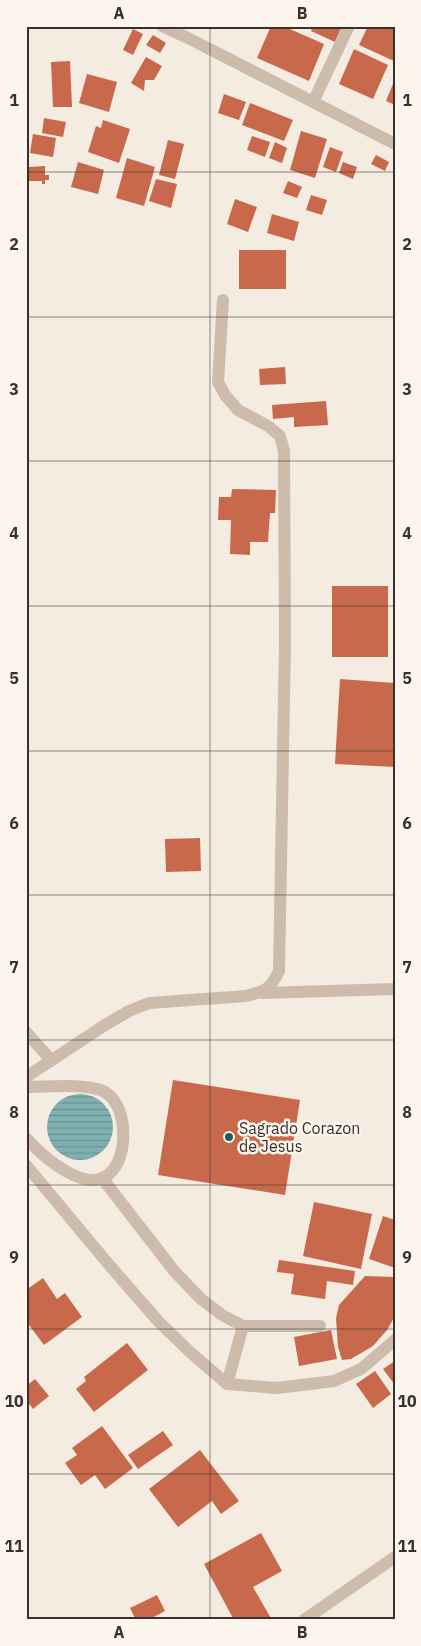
<svg xmlns="http://www.w3.org/2000/svg" width="421" height="1646" font-family="'IBM Plex Sans',sans-serif">
<style>
.water{fill:url(#water-rules)}
.building{fill:#c8694b}
.lines{fill:none;stroke-linecap:round;stroke-linejoin:round}
.minor{stroke:#cdbbac;stroke-width:12}
.grid{fill:none;stroke:#3b302b;stroke-width:1;stroke-opacity:0.55}
.poi-dot{fill:#1f5a5e;stroke:#fbf5ee;stroke-width:2}
.labels{text-anchor:middle;dominant-baseline:central;stroke-width:5;stroke-linejoin:round;paint-order:stroke}
.poi-label{font-size:16px;fill:#3b302b;stroke:#fbf5ee;text-anchor:start}
.neatline{fill:none;stroke:#3b302b;stroke-width:2}
.grid-label{font-size:16px;text-anchor:middle;font-weight:bold;fill:#3b302b}
</style>
<defs>
<pattern id="water-rules" width="6" height="5" patternUnits="userSpaceOnUse" patternTransform="scale(1.25)"><rect width="6" height="5" fill="#7fb0b2"/><path d="M0 2.5h6" fill="none" stroke="#699091"/></pattern>
</defs>
<rect width="100%" height="100%" fill="#f4ebe1"/>
<circle class="water" cx="80" cy="1127" r="33"/>
<g class="building">
<path d="M271,26h12l41,18 -15,37 -52,-23z"/>
<path d="M313,26h29l-7,16 -24,-11z"/>
<path d="M368,26h18l9,4 -1,31 -35,-16z"/>
<path d="M133,29l10,5 -10,21 -10,-5z"/>
<path d="M153,35l13,8 -6,10 -14,-8z"/>
<path d="M354,49l34,16 -15,34 -34,-15z"/>
<path d="M146,57l16,9 -8,14h-9l-1,11 -13,-8z"/>
<path d="M70,61l2,46h-19l-2,-45z"/>
<path d="M87,74l30,8 -8,30 -30,-9z"/>
<path d="M395,79v26l-9,-4z"/>
<path d="M224,94l22,8 -7,18 -21,-7z"/>
<path d="M250,103l43,17 -9,21 -42,-16z"/>
<path d="M44,118l22,4 -3,15 -21,-4z"/>
<path d="M103,120l27,9 -11,34 -31,-11 8,-26 5,2z"/>
<path d="M301,131l26,8 -12,39 -25,-8z"/>
<path d="M33,134l23,4 -3,19 -23,-4z"/>
<path d="M252,136l18,6 -5,15 -18,-7z"/>
<path d="M168,140l16,4 -9,35 -16,-4z"/>
<path d="M275,142l12,6 -5,15 -13,-5z"/>
<path d="M330,147l13,5 -7,20 -13,-5z"/>
<path d="M376,155l13,7 -4,9 -14,-7z"/>
<path d="M127,158l28,9 -11,39 -28,-8z"/>
<path d="M78,162l26,8 -6,24 -27,-7z"/>
<path d="M343,162l14,5 -4,12 -14,-6z"/>
<path d="M45,166v9h4v5h-4v4h-3v-3h-13v-14z"/>
<path d="M156,179l21,5 -6,24 -22,-7z"/>
<path d="M288,181l14,6 -5,11 -14,-5z"/>
<path d="M311,195l16,5 -5,15 -16,-5z"/>
<path d="M235,199l22,8 -9,25 -21,-8z"/>
<path d="M272,214l27,8 -5,19 -27,-8z"/>
<rect x="239" y="250" width="47" height="39"/>
<path d="M285,367l1,17 -26,1 -1,-16z"/>
<path d="M326,401l2,24 -34,2v-10l-21,2 -1,-14z"/>
<path d="M232,489l44,1 -1,23h-5l-2,29h-18v13l-20,-1 1,-34h-13l1,-23h12z"/>
<rect x="332" y="586" width="56" height="71"/>
<path d="M340,679l55,4v84l-60,-3z"/>
<path d="M200,838l1,33 -35,1 -1,-33z"/>
<path d="M173,1080l127,20 -15,95 -127,-20z"/>
<path d="M314,1202l58,12 -11,55 -58,-13z"/>
<path d="M383,1216l12,4v48l-26,-9z"/>
<path d="M279,1260l76,11 -2,14 -26,-4 -2,18 -34,-5 3,-20 -17,-2z"/>
<path d="M365,1276l30,1v39l-8,14 -14,16 -22,13 -9,1 -4,-13 -2,-29 3,-13z"/>
<path d="M43,1278l14,21 8,-6 17,24 -38,28 -18,-24v-31z"/>
<path d="M331,1330l6,29 -38,7 -5,-29z"/>
<path d="M127,1343l21,27 -54,42 -18,-23 10,-8 -2,-4z"/>
<path d="M395,1361v24l-12,-16z"/>
<path d="M375,1371l16,23 -18,14 -17,-24z"/>
<path d="M35,1379l14,17 -16,13 -7,-9v-14z"/>
<path d="M102,1426l31,42 -28,21 -10,-14 -14,10 -16,-22 12,-8 -5,-7z"/>
<path d="M163,1431l10,14 -35,24 -10,-14z"/>
<path d="M200,1450l39,51 -18,13 -9,-13 -34,26 -29,-38z"/>
<path d="M261,1533l21,38 -29,16 19,33h-38l-30,-56z"/>
<path d="M157,1595l8,16 -17,9h-12l-6,-12z"/>
</g>
<g class="lines">
<g class="minor">
<path d="M162,26l26,12 207,106"/>
<path d="M313,102l36,-76"/>
<path d="M262,993l133,-4"/>
<path d="M26,1032l25,28"/>
<path d="M26,1077l79,-52 24,-14 20,-8 97,-7c19,-5 24,-6 33,-25l6,-329 -1,-191 -4,-15 -12,-10 -30,-16 -13,-15 -7,-13 5,-82"/>
<path d="M26,1087c20,0 60,-4 77,4 24,11 26,60 10,79 -23,29 -70,-13 -87,-32"/>
<path d="M26,1165l79,95 53,61 32,31 37,32 50,4 57,-7 27,-12 34,-29"/>
<path d="M102,1178l73,94 26,27 21,16 21,11h77"/>
<path d="M227,1384l16,-58"/>
<path d="M304,1620l91,-63"/>
</g>
</g>
<path class="grid" d="M210,26v1594M26,172h369M26,317h369M26,461h369M26,606h369M26,751h369M26,895h369M26,1040h369M26,1185h369M26,1329h369M26,1474h369"/>
<circle class="poi-dot" cx="229" cy="1137" r="5"/>
<g class="labels">
<g class="poi-label">
<text x="239" y="1128">Sagrado Corazon<tspan x="239" dy="18">de Jesus</tspan></text>
</g>
</g>
<rect width="421" height="1646" fill="none" stroke="#fbf5ee" stroke-width="55"/>
<rect x="28" y="28" width="366" height="1590" class="neatline"/>
<g class="grid-label">
<text x="119" y="19">A</text>
<text x="302" y="19">B</text>
<text x="14" y="106">1</text>
<text x="407" y="106">1</text>
<text x="14" y="250">2</text>
<text x="407" y="250">2</text>
<text x="14" y="395">3</text>
<text x="407" y="395">3</text>
<text x="14" y="539">4</text>
<text x="407" y="539">4</text>
<text x="14" y="684">5</text>
<text x="407" y="684">5</text>
<text x="14" y="829">6</text>
<text x="407" y="829">6</text>
<text x="14" y="973">7</text>
<text x="407" y="973">7</text>
<text x="14" y="1118">8</text>
<text x="407" y="1118">8</text>
<text x="14" y="1263">9</text>
<text x="407" y="1263">9</text>
<text x="14" y="1407">10</text>
<text x="407" y="1407">10</text>
<text x="14" y="1552">11</text>
<text x="407" y="1552">11</text>
<text x="119" y="1638">A</text>
<text x="302" y="1638">B</text>
</g>
</svg>
